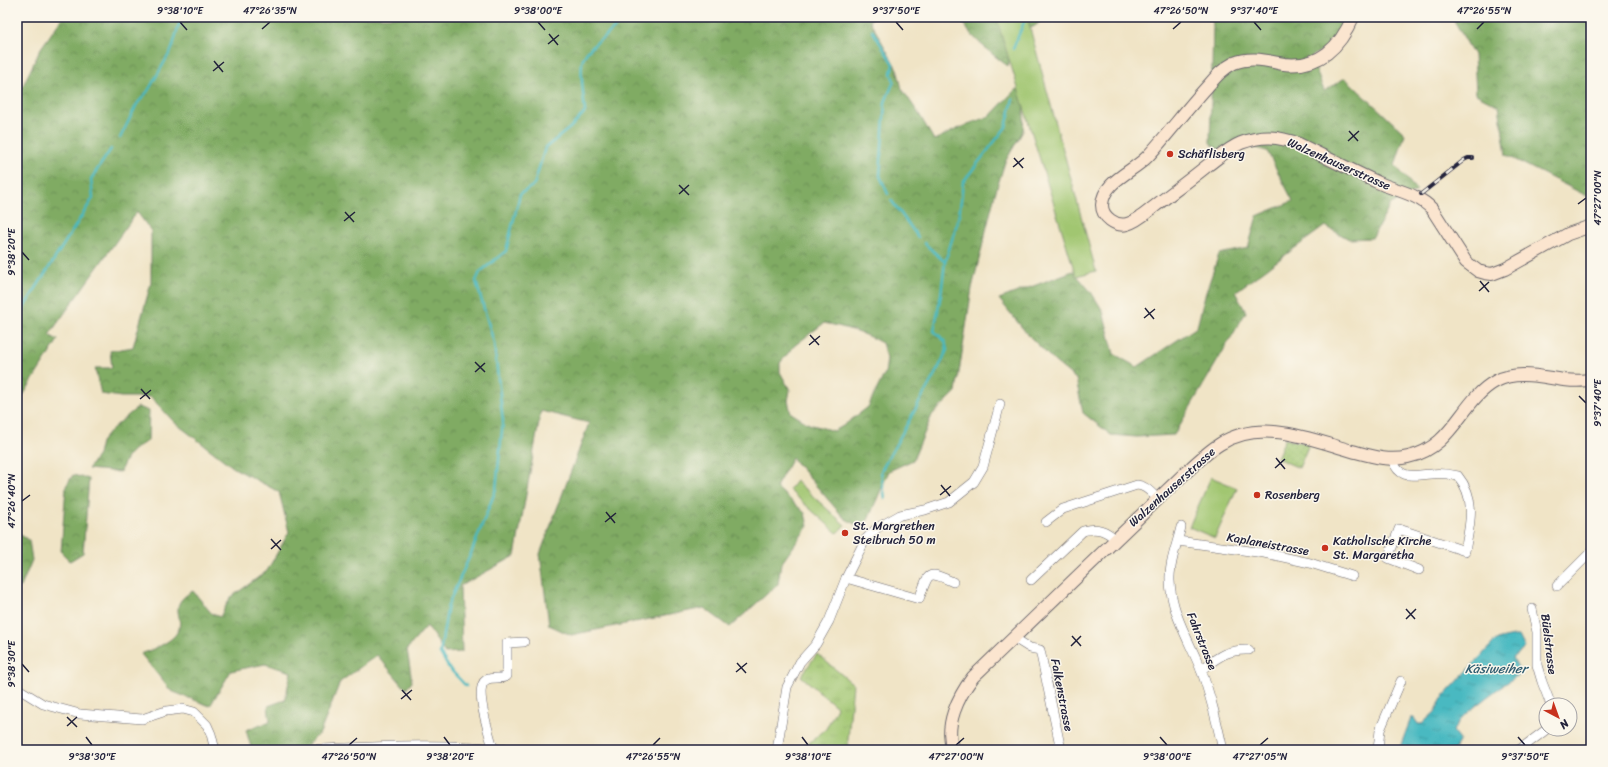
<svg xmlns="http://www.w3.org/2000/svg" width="1608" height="767" font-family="Sriracha,sans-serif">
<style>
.grass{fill:url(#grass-tufts);stroke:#627456}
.forest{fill:url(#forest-crowns);stroke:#51664f;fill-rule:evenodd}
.park{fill:url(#park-dots);stroke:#627456}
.pitch{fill:#a1c671;stroke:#627456}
.water{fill:url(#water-ripples);stroke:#366e7e}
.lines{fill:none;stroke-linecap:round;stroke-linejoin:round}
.stream{stroke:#4ab9c1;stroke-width:2.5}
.street-casing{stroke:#6a666c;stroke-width:10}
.secondary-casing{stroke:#6a666c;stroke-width:14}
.street{stroke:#fff;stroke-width:9}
.secondary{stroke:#fbe5cf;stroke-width:12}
.rail-casing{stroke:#22223b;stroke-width:4}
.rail{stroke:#fbf7ec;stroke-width:2.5;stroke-dasharray:8;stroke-linecap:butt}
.ticks{fill:none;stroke:#22223b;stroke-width:1.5}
.poi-dot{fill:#c8321e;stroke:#fbf7ec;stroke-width:1.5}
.labels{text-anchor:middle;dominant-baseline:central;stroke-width:3;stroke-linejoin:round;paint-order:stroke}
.poi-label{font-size:12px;fill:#22223b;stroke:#fbf7ec;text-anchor:start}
.street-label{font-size:12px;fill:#22223b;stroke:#fbf7ec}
.water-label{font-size:13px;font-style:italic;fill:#325e71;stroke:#fbf7ec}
.neatline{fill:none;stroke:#22223b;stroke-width:1.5}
.ticks-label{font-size:10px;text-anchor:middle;fill:#22223b}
</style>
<defs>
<pattern id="grass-tufts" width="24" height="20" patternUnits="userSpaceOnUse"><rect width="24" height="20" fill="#a1c671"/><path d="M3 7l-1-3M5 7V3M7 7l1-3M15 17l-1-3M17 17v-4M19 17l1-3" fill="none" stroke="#8aaa63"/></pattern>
<pattern id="forest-crowns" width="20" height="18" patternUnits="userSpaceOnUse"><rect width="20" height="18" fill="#80ab63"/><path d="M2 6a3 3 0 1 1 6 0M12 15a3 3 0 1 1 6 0" fill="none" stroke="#688b53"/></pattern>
<pattern id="park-dots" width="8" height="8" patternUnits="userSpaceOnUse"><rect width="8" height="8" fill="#a1c671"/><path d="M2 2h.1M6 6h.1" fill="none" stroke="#8aaa63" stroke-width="1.8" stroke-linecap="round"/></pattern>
<pattern id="water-ripples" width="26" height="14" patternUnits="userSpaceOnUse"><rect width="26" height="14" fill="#4ab9c1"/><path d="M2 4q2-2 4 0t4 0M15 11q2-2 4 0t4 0" fill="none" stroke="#3d969e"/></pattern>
</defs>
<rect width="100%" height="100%" fill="#fbf7ec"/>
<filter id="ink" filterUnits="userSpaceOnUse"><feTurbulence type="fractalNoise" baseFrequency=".025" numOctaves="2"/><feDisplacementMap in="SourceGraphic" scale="8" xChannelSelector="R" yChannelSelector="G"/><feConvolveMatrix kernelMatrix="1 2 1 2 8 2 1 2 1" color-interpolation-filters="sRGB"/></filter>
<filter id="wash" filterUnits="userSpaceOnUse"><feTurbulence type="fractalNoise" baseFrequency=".012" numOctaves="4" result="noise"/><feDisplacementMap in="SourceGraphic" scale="16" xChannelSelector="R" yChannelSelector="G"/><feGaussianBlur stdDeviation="0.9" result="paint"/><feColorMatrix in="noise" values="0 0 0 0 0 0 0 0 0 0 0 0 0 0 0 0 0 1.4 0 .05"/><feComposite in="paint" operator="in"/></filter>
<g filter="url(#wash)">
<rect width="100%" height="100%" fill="#f0e4c6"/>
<path class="grass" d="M817,654l36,30 -6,66h-51l8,-3 22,-18 11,-22 -36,-31z"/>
<g class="forest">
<path d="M63,17h810l-3,4 27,48 5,20 17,25 15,26 34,-16 22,-8 26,-27 7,4 1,24 -1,14 -18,31 -10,32 -23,94 -16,104 -24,23 -19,45 -24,11 -21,49 -8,7 -16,-9 -52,-60 -16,29 29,26 3,13 -27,38 -3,20 -48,43 -26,-19 -133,27 -22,-10 -9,-71 49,-131 -48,-12 -26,145 -55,30 2,66 -17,1 -18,-27 -20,23 5,33 -6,7 -29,-34 -37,27 -20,51 -18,17h-53l2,-3 -5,-17 24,-8 -2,-16 17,-6 6,-28 -26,-8 -34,7 -21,35 -39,-15 -30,-37c10,-4 29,-11 35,-20 12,-17 -12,-27 17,-43l19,23 8,3 10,-19 37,-27 22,-39 -10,-40 -45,-24 -60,-46 -23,-25h-30l-20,-3 -6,-26h17l-2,-17 23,-4 18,-64v-52l-14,-19 -88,123 9,5 -41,65v-307l24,-50zM824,323c21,4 39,10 58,20l5,16 -2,14 -17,34 -25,19 -9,5 -25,-7 -18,-11 -3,-12 2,-11 -10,-18v-9l14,-17z"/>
<path d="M956,17h86c-3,11 -17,13 -27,16l-7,33c-13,-9 -27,-21 -38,-33 -4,-5 -7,-14 -14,-16z"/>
<path d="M1212,17h136l-13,25 -24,15 13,34 21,-13 60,56 -10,31 22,26 -26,13 -19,34 -23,1 -24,-13 -90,66 11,20 -72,123 -37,2 -26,-2 -28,-22 -7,-34 -22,-18 -26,-26 -29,-36 74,-28 18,21 12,19 11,43 23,13 60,-40 8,-32 14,-41 29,-6 9,-32 36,-15 -26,-50 -26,-7 -19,8 -12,-9 3,-117z"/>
<path d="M1452,17h139v181l-85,-43 -7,-49 -23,-12 -2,-39z"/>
<path d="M138,407l11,4 -1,30c-16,8 -22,15 -28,31l-32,-3 10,-14 3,-13 11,-13z"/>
<path d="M73,475l16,4 -6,74 -13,8 -9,-9 5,-66z"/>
<path d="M17,533l12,7 3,20 -11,27 -4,-1z"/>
</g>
<path class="park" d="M1285,439l24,5 -10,24 -22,-10z"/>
<g class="pitch">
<path d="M996,17h31l69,254 -20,5z"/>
<path d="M1211,477l26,11 -22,50 -26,-11z"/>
<path d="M796,481l49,44 -8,8 -48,-43z"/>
</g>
<path class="water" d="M1514,636h5l6,12 -12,10 8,15c-16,11 -61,41 -68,58l7,9 -6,10h-55l12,-32h3l4,6h4l14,-13 3,-7 4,-7 51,-55 6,-3z"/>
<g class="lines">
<g class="stream">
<path d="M872,30l21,34 -2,9 3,8 -9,21 -5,74 8,18"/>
<path d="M1013,49l13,-32"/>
<path d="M120,138l17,-34 11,-13 24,-42 9,-32"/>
<path d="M891,200l27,37"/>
<path d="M924,243l21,19"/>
<path d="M17,323l9,-19 67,-106 -2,-19 20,-30"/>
<path d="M885,499l-4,-28 58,-104 8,-17 -2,-9 -11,-10 7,-37 4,-32 14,-45 4,-35 43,-55 7,-28"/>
<path d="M466,686l-17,-18 -9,-15 8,-48 24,-54 24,-62 7,-68 -9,-78 -18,-62 4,-9 26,-21 14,-57 14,-9 11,-37 26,-21 14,-15c-1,-13 -5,-38 -3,-49 3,-20 38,-31 39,-46"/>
</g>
</g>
</g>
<g filter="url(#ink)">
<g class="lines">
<g class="street-casing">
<g id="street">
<path d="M1392,459c8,22 21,16 39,15 9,-1 18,0 27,2 19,23 12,49 7,75l-66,-22 -11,29 31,12"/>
<path d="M1046,522l17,-13 74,-24c10,1 14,8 21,14"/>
<path d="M1181,527c-4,18 -12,36 -11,54 1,32 20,61 31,89 10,26 16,53 22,80"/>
<path d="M1178,541l86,12 46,10 42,13"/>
<path d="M846,578l73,21c10,-25 6,-30 34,-17"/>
<path d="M1031,580l52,-49c14,-4 23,-1 33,9"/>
<path d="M1557,586l34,-34"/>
<path d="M1532,609l5,23v33l5,17 9,23"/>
<path d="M1014,638l16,10 10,2 21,100"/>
<path d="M1201,670c17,-13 26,-21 48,-20"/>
<path d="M17,688l26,16 37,10 62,5 24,-8 17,-2 11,3 13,13 4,9 4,16"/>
<path d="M493,748c-3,-13 -20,-60 -7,-68 7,-4 15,0 21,-4v-33l17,-1"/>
<path d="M292,750l32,-1"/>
<path d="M324,750v-1c62,-3 125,-6 187,1"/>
<path d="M777,750l10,-63 13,-25 16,-18 13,-23 17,-43 19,-38 12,-12 23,-13 25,-5 24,-8 25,-20 9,-15 17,-63"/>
<path d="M1378,750l2,-20 21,-49"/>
<path d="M1519,750l28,-21"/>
</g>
</g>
<g class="secondary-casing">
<g id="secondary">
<path d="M1353,17c-13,30 -33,51 -69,47 -17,-3 -33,-8 -50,-1 -12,6 -19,15 -27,24 -21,23 -39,47 -59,69 -15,16 -45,25 -46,49 0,12 14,22 25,19 11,-3 20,-12 28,-18 18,-14 36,-27 53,-41 10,-7 21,-17 33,-22 21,-8 37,-7 58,1 26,13 52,26 78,38 19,9 40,11 55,27l34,53 12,9 7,2 7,1 13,-5 63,-35 23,-8"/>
<path d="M953,750c-9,-25 5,-53 20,-73l210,-202c12,-11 24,-23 37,-31 41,-26 90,-5 132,7 19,5 37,11 56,6 46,-10 53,-57 88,-76 21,-11 46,-4 68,-1 9,1 19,2 27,-1"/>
</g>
</g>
<use href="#street" class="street"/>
<use href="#secondary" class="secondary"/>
<g class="rail-casing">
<path id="rail" d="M1421,194l43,-34 4,-2h5"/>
</g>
<use href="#rail" class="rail"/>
</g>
</g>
<path class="ticks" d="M180,22l7,8M538,22l7,8M896,22l7,8M1254,22l7,8M262,29l8,-7M1173,29l8,-7M1477,29l7,-7M549,34l9,11M548,44l11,-9M214,61l9,11M213,71l11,-9M1349,131l9,10M1348,141l11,-10M1014,158l9,10M1013,167l11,-9M679,185l10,10M679,194l10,-9M1578,204l8,-6M345,212l9,10M344,221l11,-9M22,252l7,8M1480,281l9,11M1479,291l10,-9M1145,308l9,11M1144,318l11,-9M810,335l9,10M809,345l11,-9M475,362l10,10M475,372l10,-9M141,389l9,10M1579,396l7,7M140,399l11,-9M1276,458l9,11M1275,468l10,-9M941,485l9,11M940,495l11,-9M22,501l8,-6M606,512l9,11M605,522l11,-9M271,539l10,11M271,549l10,-9M1406,609l9,10M1406,619l10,-10M1072,636l9,10M1071,646l10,-10M737,663l9,10M22,664l7,8M736,672l11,-9M402,690l9,10M401,699l11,-9M67,717l10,10M67,726l10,-9M86,737l6,8M444,737l6,8M802,737l6,8M1160,737l7,8M1518,737l7,8M349,745l8,-7M653,745l7,-7M956,745l8,-7M1260,745l8,-7"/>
<g class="poi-dot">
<circle cx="1170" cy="154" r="4"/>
<circle cx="1257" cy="495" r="4"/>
<circle cx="845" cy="533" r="4"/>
<circle cx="1325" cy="548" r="4"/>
</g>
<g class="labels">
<g class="poi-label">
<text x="1178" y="154">Schäflisberg</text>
<text x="1265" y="495">Rosenberg</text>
<text x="853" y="526">St. Margrethen<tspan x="853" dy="14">Steibruch 50 m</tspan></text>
<text x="1333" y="541">Katholische Kirche<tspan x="1333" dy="14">St. Margaretha</tspan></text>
</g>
<g class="street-label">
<text transform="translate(1339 164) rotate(24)">Walzenhauserstrasse</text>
<text transform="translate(1172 487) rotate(-42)">Walzenhauserstrasse</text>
<text transform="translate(1268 544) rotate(10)">Kaplaneistrasse</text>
<text transform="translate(1202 641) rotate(68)">Fahrstrasse</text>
<text transform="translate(1549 644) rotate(83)">Büelstrasse</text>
<text transform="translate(1062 695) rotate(79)">Falkenstrasse</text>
</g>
<g class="water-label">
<text x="1496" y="668">Käsiweiher</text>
</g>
</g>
<rect width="1608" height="767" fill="none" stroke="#fbf7ec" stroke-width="44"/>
<g transform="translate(1558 717) rotate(139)"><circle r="19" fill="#fbf7ec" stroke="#a4a2a5"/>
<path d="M0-3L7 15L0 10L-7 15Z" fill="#c8321e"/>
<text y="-6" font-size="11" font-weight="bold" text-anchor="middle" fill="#22223b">N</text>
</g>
<rect x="22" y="22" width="1564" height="723" class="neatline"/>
<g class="ticks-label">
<text x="180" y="14">9°38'10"E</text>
<text x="270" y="14">47°26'35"N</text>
<text x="538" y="14">9°38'00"E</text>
<text x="896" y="14">9°37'50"E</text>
<text x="1181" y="14">47°26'50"N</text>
<text x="1254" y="14">9°37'40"E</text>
<text x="1484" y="14">47°26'55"N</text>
<text transform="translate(1597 198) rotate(-90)" y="4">47°27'00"N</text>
<text transform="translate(11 252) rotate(-90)" y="4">9°38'20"E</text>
<text transform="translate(1597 403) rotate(-90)" y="4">9°37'40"E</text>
<text transform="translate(11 501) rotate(-90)" y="4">47°26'40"N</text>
<text transform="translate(11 664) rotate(-90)" y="4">9°38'30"E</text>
<text x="92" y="760">9°38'30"E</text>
<text x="349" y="760">47°26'50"N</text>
<text x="450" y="760">9°38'20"E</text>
<text x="653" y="760">47°26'55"N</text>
<text x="808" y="760">9°38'10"E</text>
<text x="956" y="760">47°27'00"N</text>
<text x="1167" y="760">9°38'00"E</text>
<text x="1260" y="760">47°27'05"N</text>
<text x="1525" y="760">9°37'50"E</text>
</g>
</svg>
